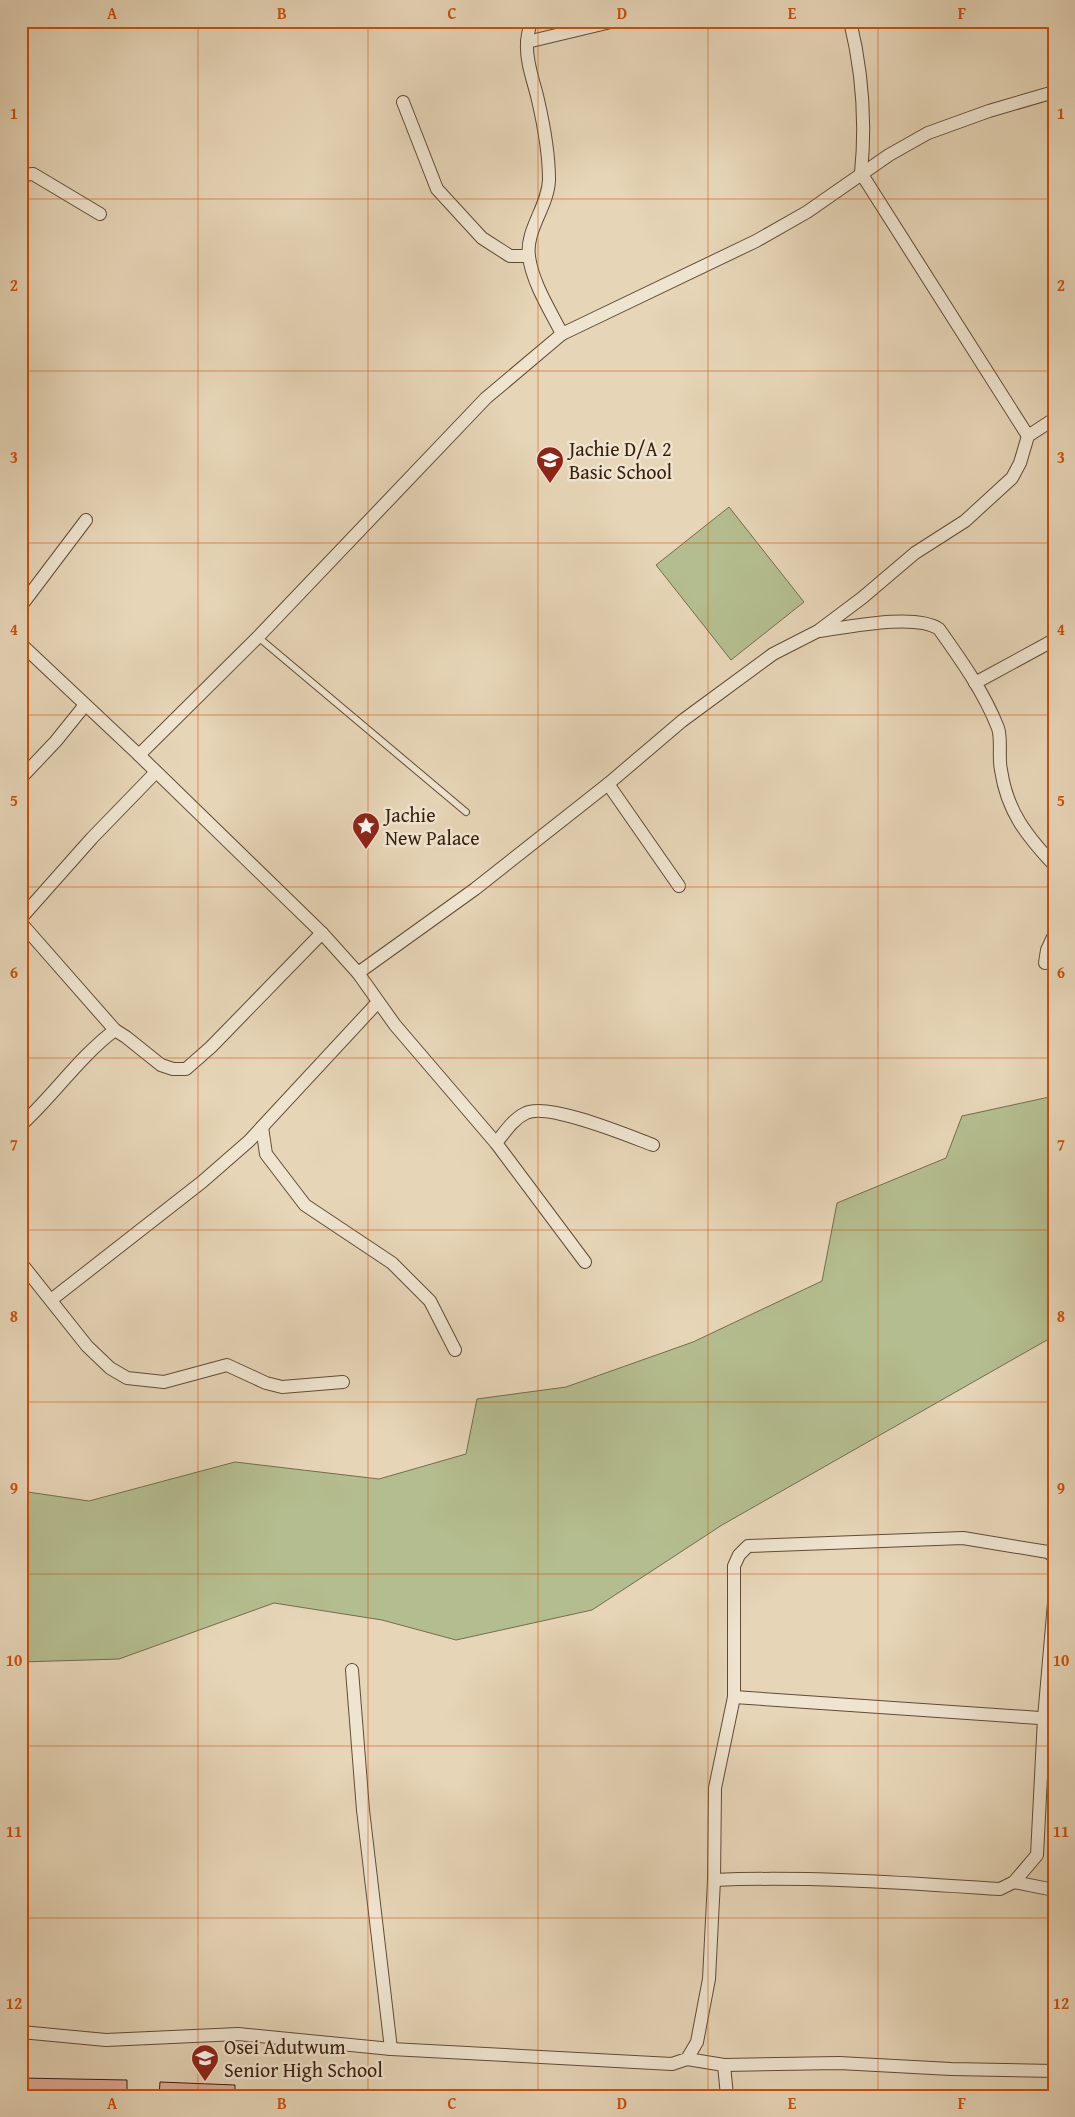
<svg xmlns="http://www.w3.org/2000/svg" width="1075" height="2117" font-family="'Gentium Book Plus',serif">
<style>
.green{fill:#b4bd8f;stroke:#746d4d}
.building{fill:#e2aa98;stroke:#351d0b}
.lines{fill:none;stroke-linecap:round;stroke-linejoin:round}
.lane-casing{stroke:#614b36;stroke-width:8}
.street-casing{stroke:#614b36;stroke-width:14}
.lane{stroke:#efe4d0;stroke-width:6}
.street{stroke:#efe4d0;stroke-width:12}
.grid{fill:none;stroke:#cd500c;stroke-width:1;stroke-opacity:0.55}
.labels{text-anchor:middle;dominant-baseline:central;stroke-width:5;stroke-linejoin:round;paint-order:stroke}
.poi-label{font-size:20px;fill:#351d0b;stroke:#efe4d0;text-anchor:start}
.neatline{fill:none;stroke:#cd500c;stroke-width:2}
.grid-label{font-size:16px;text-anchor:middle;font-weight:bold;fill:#cd500c}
</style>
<rect width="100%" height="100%" fill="#e6d5b7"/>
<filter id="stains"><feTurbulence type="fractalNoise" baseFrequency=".004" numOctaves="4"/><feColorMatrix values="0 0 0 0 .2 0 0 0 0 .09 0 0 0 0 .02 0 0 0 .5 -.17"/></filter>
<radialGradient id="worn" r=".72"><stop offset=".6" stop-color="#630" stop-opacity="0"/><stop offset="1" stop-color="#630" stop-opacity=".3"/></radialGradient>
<g class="green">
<path d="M729,507l75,95 -73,58 -75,-95z"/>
<path d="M1054,1096v240l-332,189 -130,85 -136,30 -74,-20 -108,-17 -155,56 -98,3v-171l68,10 146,-39 144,17 87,-25 11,-55 89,-12 127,-45 129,-61 15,-78 109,-45 16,-42z"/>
</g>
<g class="building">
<path d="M21,2078l106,2v16h-106z"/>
<path d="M160,2082l75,3v11h-76z"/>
</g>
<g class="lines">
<g class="lane-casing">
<path id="lane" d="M258,637l208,175"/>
</g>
<g class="street-casing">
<g id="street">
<path d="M531,21c-2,8 -4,15 -4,23 -1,19 7,38 11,56 6,26 11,53 11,80 -1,27 -24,50 -20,77 4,27 21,53 33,77"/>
<path d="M850,21c12,49 16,102 11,152l167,263"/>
<path d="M527,42l88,-21"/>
<path d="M403,102l34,87 45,49 28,18h19"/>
<path d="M21,175l12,-1 67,40"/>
<path d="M21,606l65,-86"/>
<path d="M820,631c29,-4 95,-18 119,-2 22,31 45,63 59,99 4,12 0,29 3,42 6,41 25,65 53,95"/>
<path d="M21,644l118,111 183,178 36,40 37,52 101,118 89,119"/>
<path d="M975,683l79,-43"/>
<path d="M139,755l119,-118 228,-239 76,-64 194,-93 51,-29 82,-57 39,-22 61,-22 65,-19"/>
<path d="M21,778l35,-37 29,-36"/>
<path d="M608,784l71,102"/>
<path d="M21,918l71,-80 64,-66"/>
<path d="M21,923l94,107"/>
<path d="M1045,963l2,-13 7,-15"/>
<path d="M358,973l117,-84 133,-105 74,-63 91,-67 45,-23 44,-33 53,-45 50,-32 47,-43 8,-15 8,-27 26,-17"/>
<path d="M21,1125c33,-30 58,-68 94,-95l11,7 35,28 12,4h13l25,-22 111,-114"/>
<path d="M262,1127l4,27 39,51 87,58 38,38 25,49"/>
<path d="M496,1143c9,-11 17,-24 30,-30 22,-11 103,23 127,32"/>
<path d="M21,1263l66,83 23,22 17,10 37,4 63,-17 39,18 16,4 61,-5"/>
<path d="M51,1300l151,-118 47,-41 129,-139"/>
<path d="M352,1670l11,140 28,239"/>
<path d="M734,1697l320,22"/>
<path d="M714,1880c96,-4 191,3 286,9l14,-7 23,-27 7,-137 10,-115"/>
<path d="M1014,1882l40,8"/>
<path d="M21,2032l85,8 132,-6 153,15 281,15 15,-5 10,-17 12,-63 5,-99 1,-92 19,-91v-131l5,-11 9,-9 215,-8 85,14 6,5"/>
<path d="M687,2059l37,6 115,-2 112,6 103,2"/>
<path d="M724,2065l3,31"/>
</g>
</g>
<use href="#lane" class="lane"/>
<use href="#street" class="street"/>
</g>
<path class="grid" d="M198,21v2075M368,21v2075M538,21v2075M708,21v2075M878,21v2075M21,199h1033M21,371h1033M21,543h1033M21,715h1033M21,887h1033M21,1058h1033M21,1230h1033M21,1402h1033M21,1574h1033M21,1746h1033M21,1918h1033"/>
<defs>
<g id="school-pin" transform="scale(1.4375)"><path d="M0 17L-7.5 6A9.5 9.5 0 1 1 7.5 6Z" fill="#8f2418" stroke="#efe4d0"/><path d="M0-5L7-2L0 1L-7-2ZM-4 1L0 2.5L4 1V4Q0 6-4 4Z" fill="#fff"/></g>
<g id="sight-pin" transform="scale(1.4375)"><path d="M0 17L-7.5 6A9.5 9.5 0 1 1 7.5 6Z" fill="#8f2418" stroke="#efe4d0"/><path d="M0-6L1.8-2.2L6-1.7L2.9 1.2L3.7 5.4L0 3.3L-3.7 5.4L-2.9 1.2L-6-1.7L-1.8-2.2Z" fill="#fff"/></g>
</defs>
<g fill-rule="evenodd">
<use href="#school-pin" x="550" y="460"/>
<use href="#sight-pin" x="366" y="826"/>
<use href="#school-pin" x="205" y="2058"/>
</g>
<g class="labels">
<g class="poi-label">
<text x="569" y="448">Jachie D/A 2<tspan x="569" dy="23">Basic School</tspan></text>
<text x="385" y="814">Jachie<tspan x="385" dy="23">New Palace</tspan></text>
<text x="224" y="2046">Osei Adutwum<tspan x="224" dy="23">Senior High School</tspan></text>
</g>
</g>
<rect width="1075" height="2117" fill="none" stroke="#e6d5b7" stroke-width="55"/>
<rect x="28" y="28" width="1020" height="2062" class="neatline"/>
<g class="grid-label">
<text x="112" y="19">A</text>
<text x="282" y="19">B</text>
<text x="452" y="19">C</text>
<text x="622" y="19">D</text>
<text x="792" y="19">E</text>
<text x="962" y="19">F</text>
<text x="14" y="119">1</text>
<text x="1061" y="119">1</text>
<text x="14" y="291">2</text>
<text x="1061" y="291">2</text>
<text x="14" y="463">3</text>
<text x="1061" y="463">3</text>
<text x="14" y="635">4</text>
<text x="1061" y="635">4</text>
<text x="14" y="806">5</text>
<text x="1061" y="806">5</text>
<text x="14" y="978">6</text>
<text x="1061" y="978">6</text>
<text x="14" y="1150">7</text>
<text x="1061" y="1150">7</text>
<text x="14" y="1322">8</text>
<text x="1061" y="1322">8</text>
<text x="14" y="1494">9</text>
<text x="1061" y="1494">9</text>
<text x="14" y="1666">10</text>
<text x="1061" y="1666">10</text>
<text x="14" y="1837">11</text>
<text x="1061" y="1837">11</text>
<text x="14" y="2009">12</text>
<text x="1061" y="2009">12</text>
<text x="112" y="2109">A</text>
<text x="282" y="2109">B</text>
<text x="452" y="2109">C</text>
<text x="622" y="2109">D</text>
<text x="792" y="2109">E</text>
<text x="962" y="2109">F</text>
</g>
<rect width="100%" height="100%" filter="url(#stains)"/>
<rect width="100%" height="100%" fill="url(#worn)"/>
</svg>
